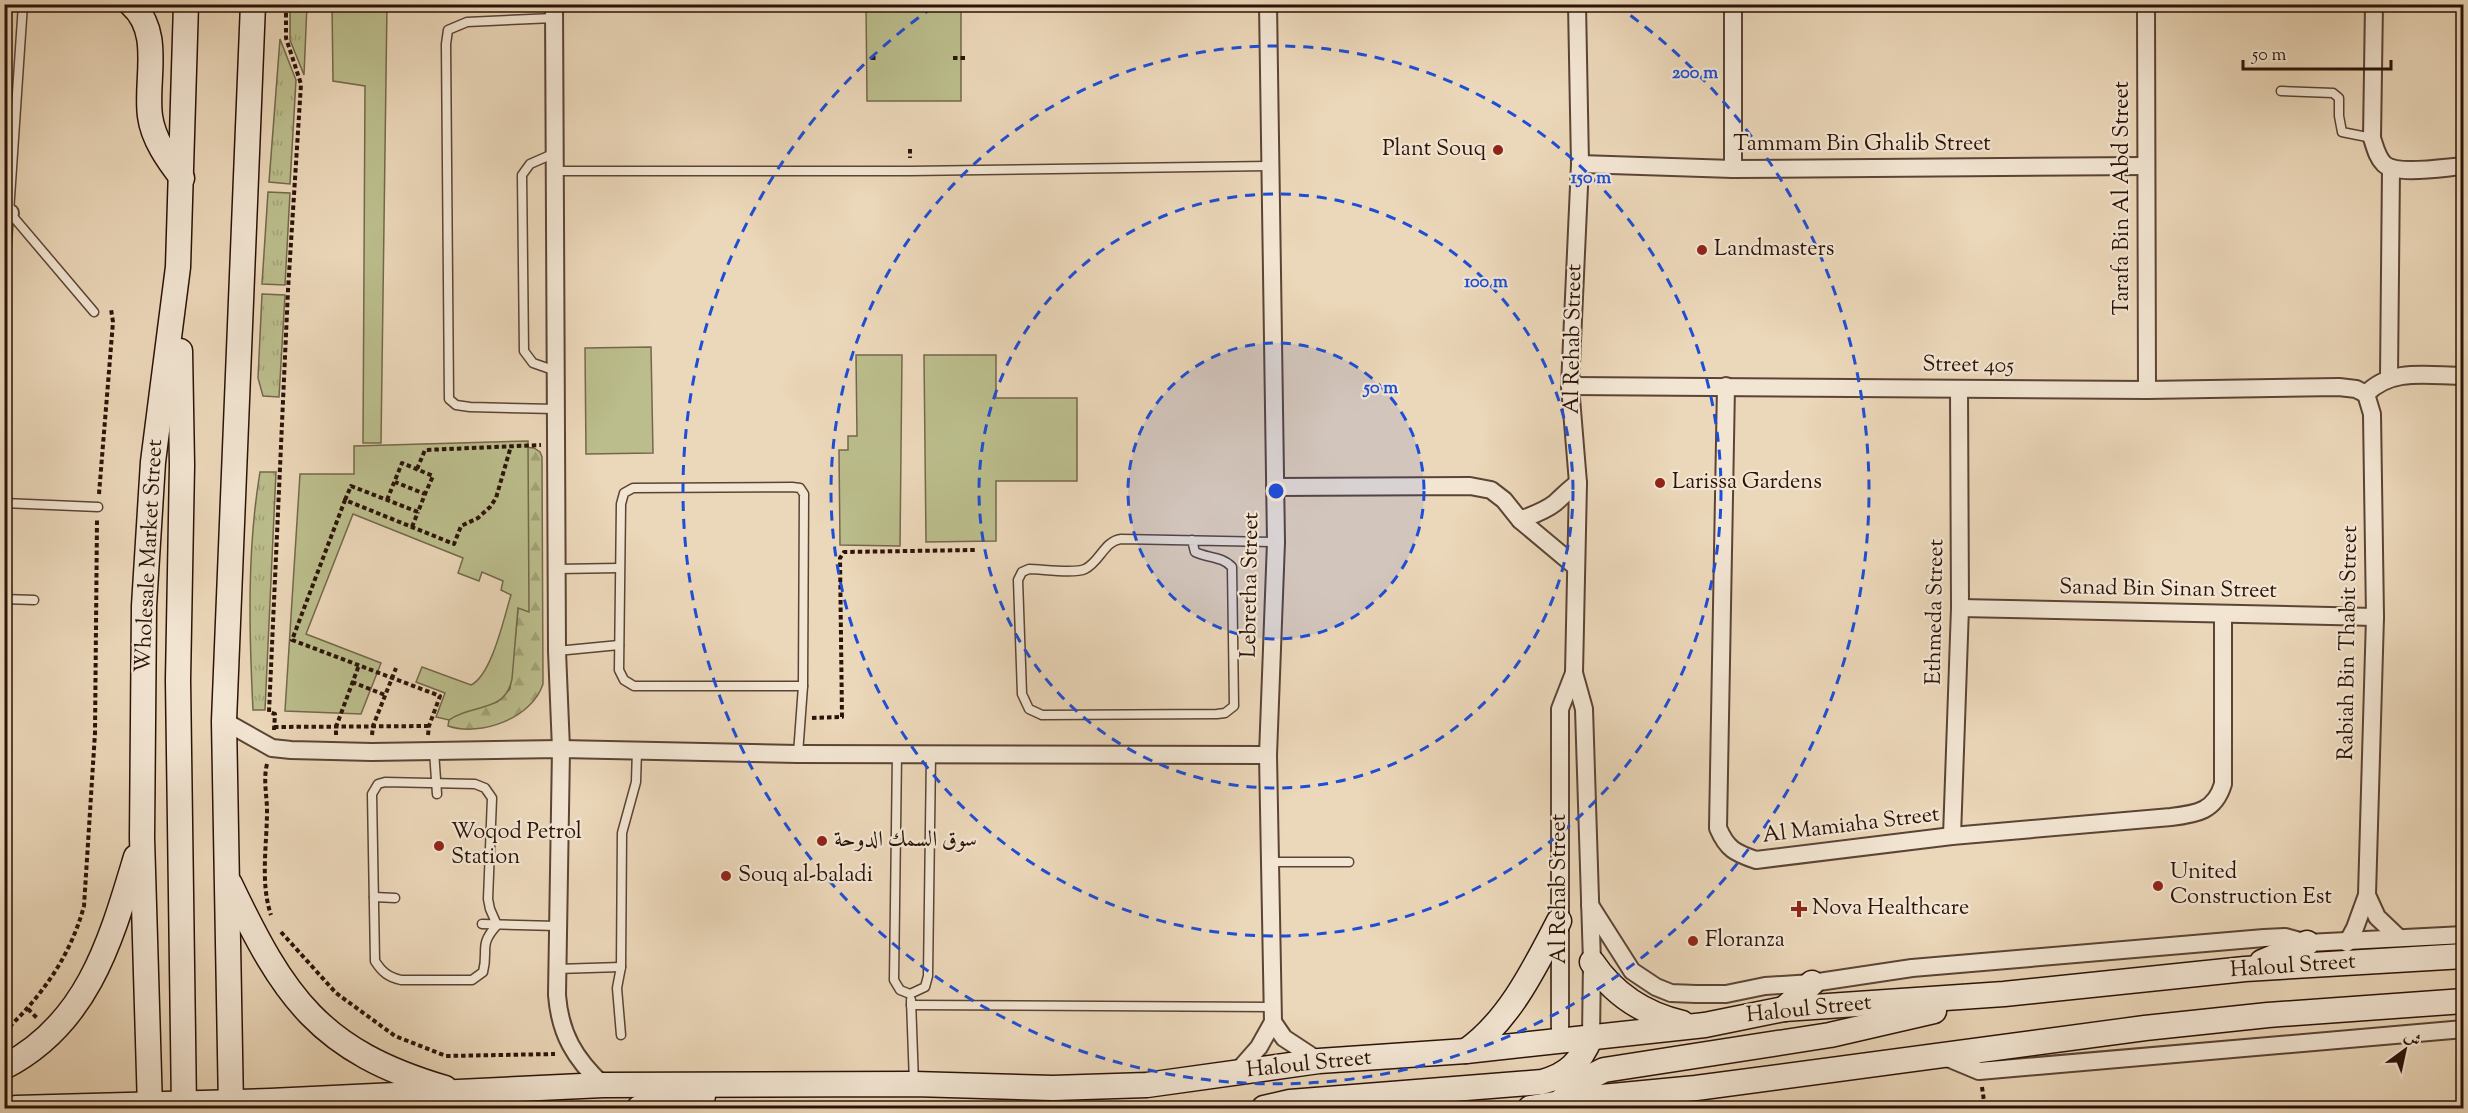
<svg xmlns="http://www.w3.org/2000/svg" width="2468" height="1113" font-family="'Sorts Mill Goudy',Amiri,serif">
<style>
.grass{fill:url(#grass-tufts);stroke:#73684a;stroke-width:1.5}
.forest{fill:url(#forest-firs);stroke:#73684a;stroke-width:1.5}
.garden{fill:#bbbd8c;stroke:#73684a;stroke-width:1.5}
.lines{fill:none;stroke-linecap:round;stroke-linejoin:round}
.lane-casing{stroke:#5b4435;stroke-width:11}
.street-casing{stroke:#5b4435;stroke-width:20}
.secondary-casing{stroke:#2b1309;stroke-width:27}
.path{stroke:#2b1309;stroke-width:4;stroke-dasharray:4.5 3;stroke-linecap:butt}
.lane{stroke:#f2e5d2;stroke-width:8}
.street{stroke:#f2e5d2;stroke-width:16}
.secondary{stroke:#f2e5d2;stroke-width:24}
.ring{fill:none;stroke:#1d4ed8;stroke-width:3;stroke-dasharray:10 8}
.poi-dot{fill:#8f2418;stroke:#f2e5d2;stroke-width:2}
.labels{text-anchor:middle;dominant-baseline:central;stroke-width:4.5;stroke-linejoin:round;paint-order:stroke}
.street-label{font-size:22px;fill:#2b1309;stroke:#f2e5d2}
.poi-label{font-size:22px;fill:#2b1309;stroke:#f2e5d2;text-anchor:start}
.centre{fill:#1d4ed8;stroke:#f2e5d2;stroke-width:3}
.ring-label{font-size:18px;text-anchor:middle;font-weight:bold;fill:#1d4ed8;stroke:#f2e5d2;stroke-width:4.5;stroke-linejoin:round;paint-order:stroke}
</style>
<defs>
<pattern id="grass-tufts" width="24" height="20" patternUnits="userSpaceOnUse" patternTransform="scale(1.5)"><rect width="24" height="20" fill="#bbbd8c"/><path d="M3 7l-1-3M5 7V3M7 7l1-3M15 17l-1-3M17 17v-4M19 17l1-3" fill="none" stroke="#a1a277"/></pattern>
<pattern id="forest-firs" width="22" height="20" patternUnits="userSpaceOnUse" patternTransform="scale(1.5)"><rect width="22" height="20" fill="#bbbd8c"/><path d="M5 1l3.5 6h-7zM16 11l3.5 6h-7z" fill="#a1a277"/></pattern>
</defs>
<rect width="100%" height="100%" fill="#ebd7b9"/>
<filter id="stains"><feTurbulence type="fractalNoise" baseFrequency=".00333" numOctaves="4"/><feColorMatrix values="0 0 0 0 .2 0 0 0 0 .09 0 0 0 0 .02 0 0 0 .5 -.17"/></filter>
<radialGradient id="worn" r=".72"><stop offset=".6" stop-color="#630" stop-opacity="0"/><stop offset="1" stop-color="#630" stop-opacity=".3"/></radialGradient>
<g class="grass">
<path d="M290,5h17l-3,70 -14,-35z"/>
<path d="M280,39l16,41 -6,104 -21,-2z"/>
<path d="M268,192l22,1 -5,92 -23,-1z"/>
<path d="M262,294l23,1 -6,102 -16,-1 -5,-18z"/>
<path d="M260,472h16l-11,238h-12c-4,-80 -6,-160 7,-238z"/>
</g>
<path class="forest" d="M522,447l12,1 6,4 2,5 1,227c-11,34 -62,53 -95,42l1,-6 8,-6 40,-12 13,-13 8,-79z"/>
<g class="garden">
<path d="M332,5h55l-6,438h-18l2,-357 -32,-5z"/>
<path d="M866,5h95v96h-94z"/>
<path d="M651,347l2,106 -67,1 -1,-106z"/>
<path d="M856,355h46l-2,191 -60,-1 -1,-95h9v-14h9z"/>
<path d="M924,355h72v43h81v83h-81v60l-70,1z"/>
<path d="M528,441l1,171 -11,-4 -6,71c-7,35 -40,24 -63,41l-13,-3 9,-24 -29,-11 6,-15 49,18c21,-10 33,-68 40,-90l-10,-5 2,-9 -21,-9 -3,9 -21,-8 5,-15 -110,-44 -47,120 75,29 -20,51 -76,-3 15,-237h54v-28z"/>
</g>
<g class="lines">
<g class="lane-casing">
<g id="lane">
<path d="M554,18l-87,4 -19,8 -2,14 3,355 7,6 14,2 86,2"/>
<path d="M2281,91l52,2 6,5v18l3,16 30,6"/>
<path d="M555,153l-25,11 -8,11 2,176 9,12 23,8"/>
<path d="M555,171h355l359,-5"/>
<path d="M10,213l84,99"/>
<path d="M4,287l19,-283"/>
<path d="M792,487l8,1 4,6 -1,192h-169l-10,-6 -5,-10 2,-166 3,-11 9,-5z"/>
<path d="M4,503l94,4"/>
<path d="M1192,540l3,12c12,6 27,4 37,15l2,139 -9,7 -8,1 -175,1 -13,-6 -7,-15 -4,-114 4,-8 7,-3c13,0 45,5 56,0 15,-7 19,-28 36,-30l155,3"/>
<path d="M557,569l62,-1"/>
<path d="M4,599l30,1"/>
<path d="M557,651l62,-6"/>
<path d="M434,751l3,43"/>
<path d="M798,754l5,-68"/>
<path d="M897,754l-3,226 6,10 10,4 15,-7 3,-11 3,-222"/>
<path d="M385,782l90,2 10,4 7,10 -4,101 2,10 7,16c-19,21 -8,24 -14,47l-11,8h-71c-13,-3 -19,-8 -26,-19l-3,-167 6,-10z"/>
<path d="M1270,862h79"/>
<path d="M374,897l21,1"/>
<path d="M482,924l75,2"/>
<path d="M557,969l64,-2"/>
<path d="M911,1000l3,83"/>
<path d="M911,1005l362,2"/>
<path d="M621,1035l-4,-47 4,-21 1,-134 14,-51 1,-32"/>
</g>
</g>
<g class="street-casing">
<g id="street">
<path d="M554,4l3,647 4,98 -4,246c3,39 18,64 46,90"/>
<path d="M1577,4l3,160 -10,222 8,97 -4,190 10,36 8,253 -1,75"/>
<path d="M1733,4v165"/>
<path d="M2146,4l1,386"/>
<path d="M2374,4l-2,134c3,9 5,19 12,26 13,12 62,3 80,2"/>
<path d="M1580,164l153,5 412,-3"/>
<path d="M4,213h6"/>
<path d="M2389,377l2,-209"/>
<path d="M1570,386l577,4 192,-3 17,2 10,5"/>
<path d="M1726,386l-8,442c9,21 17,25 38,32l196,-24 219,-19c26,-3 44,-6 52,-33v-170"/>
<path d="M2366,394l6,20 3,203 -8,278 10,22 22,21"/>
<path d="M2366,394c26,-27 63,-18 98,-18"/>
<path d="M1275,487l195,-1 21,4 13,10 16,20 55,46"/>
<path d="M1520,520c13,-5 25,-9 35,-17 8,-7 14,-14 23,-20"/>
<path d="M1960,608l415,9"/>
<path d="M224,721l48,27 19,2 81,2 189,-3 237,5 470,1"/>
<path d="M1952,836l8,-228 -1,-219"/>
<path d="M1590,905l42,66 24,16 15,6 25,1h30l39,-8 47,-3 100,-15 352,-30 21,-1 22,6 157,-8"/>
<path d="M2347,943l8,-15 12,-33"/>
<path d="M1273,1022l11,16 35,23"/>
<path d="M1560,1040v-331l14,-36"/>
<path d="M1943,1056l36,15 485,-42"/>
<path d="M1237,1072l22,-25 14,-25 -5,-267 8,-213 -8,-538"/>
</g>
</g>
<g class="secondary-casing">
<g id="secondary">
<path d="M131,4c32,28 14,76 19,112 3,23 18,44 32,62"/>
<path d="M180,351l2,114 -4,215 6,428"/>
<path d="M230,884c54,113 89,167 215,204"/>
<path d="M1592,962c22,33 52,52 90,61"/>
<path d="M2262,962l45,-19"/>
<path d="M1784,1009l28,-26"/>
<path d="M1466,1051c43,-30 69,-84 93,-130"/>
<path d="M4,1067c84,-43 107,-127 132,-210"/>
<path d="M1558,1104l26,-24 20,-10 226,-35 104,-24"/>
<path d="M16,1108l254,-7 333,-16 311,-1 139,4 94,-3 172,-24 147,-10 239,-26 79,-16 220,-15 241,-25 219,-13"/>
<path d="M150,1108l-8,-270 2,-232 9,-144 25,-195 8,-263"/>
<path d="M231,1108l-7,-387 29,-717"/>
<path d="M639,1108l64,-12"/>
<path d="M1264,1108l26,-6 252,-20c27,-7 38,-20 49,-45"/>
<path d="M1530,1108l61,-10 105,-10 449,-60 123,-13 196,-14"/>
</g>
</g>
<g class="path">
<path d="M871,58h7"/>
<path d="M953,58h13"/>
<path d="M910,149v9"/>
<path d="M417,469l8,-19 116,-5"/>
<path d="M99,494l14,-172 -2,-13"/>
<path d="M345,500l6,-14 67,26 7,-18 -30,-12"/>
<path d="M387,500l15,-37 31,13 -8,18"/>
<path d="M412,527l6,-15"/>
<path d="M352,682l33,13"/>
<path d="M812,718l30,-1 -2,-159 4,-6 131,-2"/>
<path d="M274,727l155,-1"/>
<path d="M274,730l1,-16 -6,-2 19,-422 13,-206 -15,-46v-34"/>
<path d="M336,735v-8l23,-62"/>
<path d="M372,735l1,-9 23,-58"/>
<path d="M428,735l1,-9 11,-30 -148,-56 53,-140 109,44 7,-18 17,-8 12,-11 6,-9 15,-52"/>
<path d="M267,764c-4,16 0,31 0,47 0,33 -7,72 4,104"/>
<path d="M281,932l55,61 59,43 51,20 109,-2"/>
<path d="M28,1009l10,10"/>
<path d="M4,1032c38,-36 66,-75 80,-126l11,-173 2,-214"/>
<path d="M1982,1087l3,21"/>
</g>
<use href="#lane" class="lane"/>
<use href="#street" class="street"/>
<use href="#secondary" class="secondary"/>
</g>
<circle cx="1276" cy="491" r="148" fill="#1d4ed8" fill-opacity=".12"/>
<g class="ring">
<circle cx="1276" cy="491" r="148"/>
<circle cx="1276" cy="491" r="297"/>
<circle cx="1276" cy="491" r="445"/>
<path d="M1616 5A593 593 0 1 1 936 5"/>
</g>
<g class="poi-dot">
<circle cx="1498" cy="150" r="6"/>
<circle cx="1702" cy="250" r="6"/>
<circle cx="1660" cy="483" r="6"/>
<circle cx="822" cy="841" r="6"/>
<circle cx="439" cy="846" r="6"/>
<circle cx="726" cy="876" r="6"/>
<circle cx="2158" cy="886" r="6"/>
<path d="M1796 900h6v6h6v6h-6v6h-6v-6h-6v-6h6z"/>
<circle cx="1693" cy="941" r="6"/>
</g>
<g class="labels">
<g class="street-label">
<text x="1862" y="145">Tammam Bin Ghalib Street</text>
<text transform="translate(2123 198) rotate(-90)">Tarafa Bin Al Abd Street</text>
<text transform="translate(1574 339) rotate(-89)">Al Rehab Street</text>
<text transform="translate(1968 366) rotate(1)">Street 405</text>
<text transform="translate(150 556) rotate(-87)">Wholesale Market Street</text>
<text transform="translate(1251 585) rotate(-89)">Lebretha Street</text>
<text transform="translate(2168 590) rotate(1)">Sanad Bin Sinan Street</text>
<text transform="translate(1936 612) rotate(-89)">Ethmeda Street</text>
<text transform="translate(2349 643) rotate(-89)">Rabiah Bin Thabit Street</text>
<text transform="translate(1851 826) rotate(-7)">Al Mamiaha Street</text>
<text transform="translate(1560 889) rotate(-90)">Al Rehab Street</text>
<text transform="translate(2293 967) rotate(-4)">Haloul Street</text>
<text transform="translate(1809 1010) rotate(-6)">Haloul Street</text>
<text transform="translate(1309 1065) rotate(-6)">Haloul Street</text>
</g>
<g class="poi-label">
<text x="1486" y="150" text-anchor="end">Plant Souq</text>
<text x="1714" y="250">Landmasters</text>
<text x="1672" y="483">Larissa Gardens</text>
<text x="451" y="833">Woqod Petrol<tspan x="451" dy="25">Station</tspan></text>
<text x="834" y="841">سوق السمك الدوحة</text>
<text x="2170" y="873">United<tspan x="2170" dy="25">Construction Est</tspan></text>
<text x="738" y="876">Souq al-baladi</text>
<text x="1812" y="909">Nova Healthcare</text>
<text x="1705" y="941">Floranza</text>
</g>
</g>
<circle cx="1276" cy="491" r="9" class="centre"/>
<g class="ring-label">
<text x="1695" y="78">200 m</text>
<text x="1591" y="183">150 m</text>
<text x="1486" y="287">100 m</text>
<text x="1381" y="393">50 m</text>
</g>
<rect width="2468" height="1113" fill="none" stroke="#ebd7b9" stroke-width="24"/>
<rect x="6" y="6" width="2456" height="1101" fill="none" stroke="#2b1309" stroke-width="3"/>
<rect x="12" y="12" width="2444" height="1089" fill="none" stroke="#2b1309" stroke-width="1.5"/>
<g transform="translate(2405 1050) rotate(33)" stroke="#f2e5d2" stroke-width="4.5" paint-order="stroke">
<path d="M0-4.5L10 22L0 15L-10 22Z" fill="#2b1309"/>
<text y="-9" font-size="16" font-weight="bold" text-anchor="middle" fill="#2b1309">ش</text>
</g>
<path d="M2243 60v9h148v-9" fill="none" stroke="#2b1309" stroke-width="3"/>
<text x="2252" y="60" font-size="18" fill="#2b1309" stroke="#f2e5d2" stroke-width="4.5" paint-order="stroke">50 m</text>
<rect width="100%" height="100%" filter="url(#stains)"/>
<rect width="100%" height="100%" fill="url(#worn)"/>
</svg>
